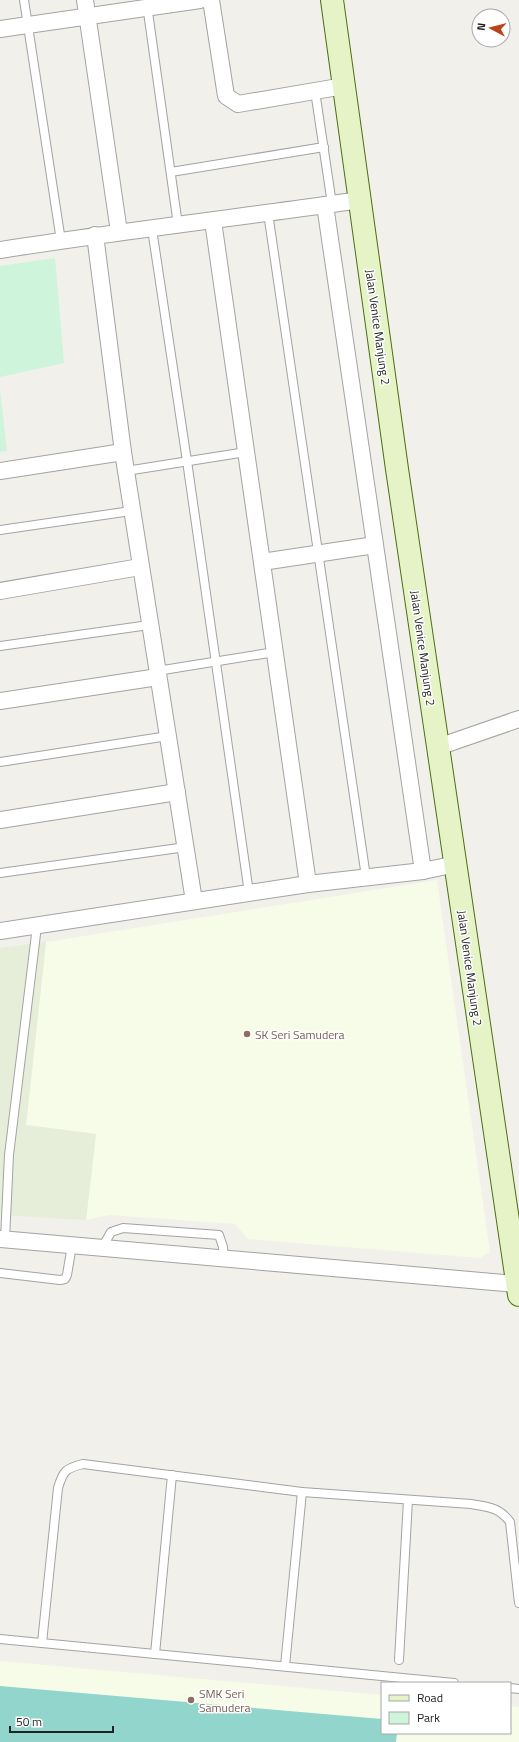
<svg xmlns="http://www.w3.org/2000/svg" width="519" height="1742" font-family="'Titillium Web',sans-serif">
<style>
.education{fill:#f7fce8}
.farmland{fill:#e6edd8}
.park{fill:#cef4db}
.pitch{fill:#92d5cd}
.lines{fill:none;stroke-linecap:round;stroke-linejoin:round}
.lane-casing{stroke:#a3a3a3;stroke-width:10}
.street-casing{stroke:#a3a3a3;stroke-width:18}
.secondary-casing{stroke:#4d6e13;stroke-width:24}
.lane{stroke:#fff;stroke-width:8}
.street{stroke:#fff;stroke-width:16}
.secondary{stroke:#e5f3c6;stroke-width:22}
.education-dot{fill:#8d6e63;stroke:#fff;stroke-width:1.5}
.labels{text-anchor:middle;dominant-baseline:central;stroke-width:3;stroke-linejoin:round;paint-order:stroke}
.street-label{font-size:12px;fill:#222;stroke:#fff}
.education-label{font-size:12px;fill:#785e54;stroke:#fff;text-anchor:start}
</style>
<rect width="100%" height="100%" fill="#f1f0ea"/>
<g class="education">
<path d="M437,880l53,372 -10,6 -232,-19 -13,-15 -126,-9 -23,5 10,-86 -70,-9 20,-183z"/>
<path d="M0,1661l382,34v38h128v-27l9,1v35h-519z"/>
</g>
<path class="farmland" d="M46,942l-20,183 70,9 -10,86 -86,-5v-267z"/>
<g class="park">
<path d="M55,258l9,105 -64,14v-111z"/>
<path d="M0,389l7,62 -7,1z"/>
</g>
<path class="pitch" d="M0,1686l382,33v14h15l-1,9h-396z"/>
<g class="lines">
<g class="lane-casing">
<g id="lane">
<path d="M24,0l37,241"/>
<path d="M147,5l31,220"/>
<path d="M315,91l17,113"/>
<path d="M171,172l153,-25"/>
<path d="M268,213l98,664"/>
<path d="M152,229l35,232 62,432"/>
<path d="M126,471l120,-19"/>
<path d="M0,530l131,-19"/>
<path d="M0,646l149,-21"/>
<path d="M157,671l118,-19"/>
<path d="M0,762l168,-26"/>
<path d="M0,873l186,-26"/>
<path d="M5,1239l4,-84 28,-229"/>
<path d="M102,1248l9,-16 12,-4 96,7 4,12 1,12"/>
<path d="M0,1273l60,7 5,-1 2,-4 5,-30"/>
<path d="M0,1639l454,44"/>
<path d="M42,1643l16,-155c5,-17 8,-20 25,-24l219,28 169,12c17,3 28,3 39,18l9,81"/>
<path d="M155,1654l17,-179"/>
<path d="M399,1660l9,-160"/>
<path d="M285,1666l17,-174"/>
<path d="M510,1688l9,1"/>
</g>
</g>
<g class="street-casing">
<g id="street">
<path d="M85,0l34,232"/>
<path d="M211,0l15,96 12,8 106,-18"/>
<path d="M0,29l200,-29"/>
<path d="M325,205l35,-5"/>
<path d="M213,221l95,663"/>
<path d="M95,235l28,217 71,449"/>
<path d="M0,250c108,-17 217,-30 325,-45l98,666"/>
<path d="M0,471l123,-19"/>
<path d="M262,562l113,-17"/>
<path d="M0,591l140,-24"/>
<path d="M0,701l158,-24"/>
<path d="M438,747l81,-28"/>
<path d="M0,820l177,-28"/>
<path d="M0,931l308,-47 115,-13 33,-7"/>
<path d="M0,1239l516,45"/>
</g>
</g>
<g class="secondary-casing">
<path id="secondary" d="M332,0l65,469 122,826"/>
</g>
<use href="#lane" class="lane"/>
<use href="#street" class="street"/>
<use href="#secondary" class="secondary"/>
</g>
<g class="education-dot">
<circle cx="247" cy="1034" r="4"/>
<circle cx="191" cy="1700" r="4"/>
</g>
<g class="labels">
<g class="street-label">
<text transform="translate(378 327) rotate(82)">Jalan Venice Manjung 2</text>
<text transform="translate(423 648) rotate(82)">Jalan Venice Manjung 2</text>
<text transform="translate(470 968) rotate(82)">Jalan Venice Manjung 2</text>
</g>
<g class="education-label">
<text x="255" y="1034">SK Seri Samudera</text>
<text x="199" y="1693">SMK Seri<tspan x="199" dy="14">Samudera</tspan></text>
</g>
</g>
<rect x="381" y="1682" width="130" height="52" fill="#ffffff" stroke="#a7a7a7"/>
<rect x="389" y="1695" width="20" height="6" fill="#e5f3c6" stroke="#a7a7a7"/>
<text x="417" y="1702" font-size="12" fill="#222222">Road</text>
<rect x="389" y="1712" width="20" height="12" fill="#cef4db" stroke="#a7a7a7"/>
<text x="417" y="1722" font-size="12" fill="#222222">Park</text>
<g transform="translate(491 28) rotate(277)"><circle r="19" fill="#ffffff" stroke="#a7a7a7"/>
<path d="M0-3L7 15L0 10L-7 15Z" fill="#ba431a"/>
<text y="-6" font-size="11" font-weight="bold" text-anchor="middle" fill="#222222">N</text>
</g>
<path d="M10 1726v6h103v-6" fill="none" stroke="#222222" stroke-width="2"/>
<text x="16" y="1726" font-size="12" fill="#222222" stroke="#ffffff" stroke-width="3" paint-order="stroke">50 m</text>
</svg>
